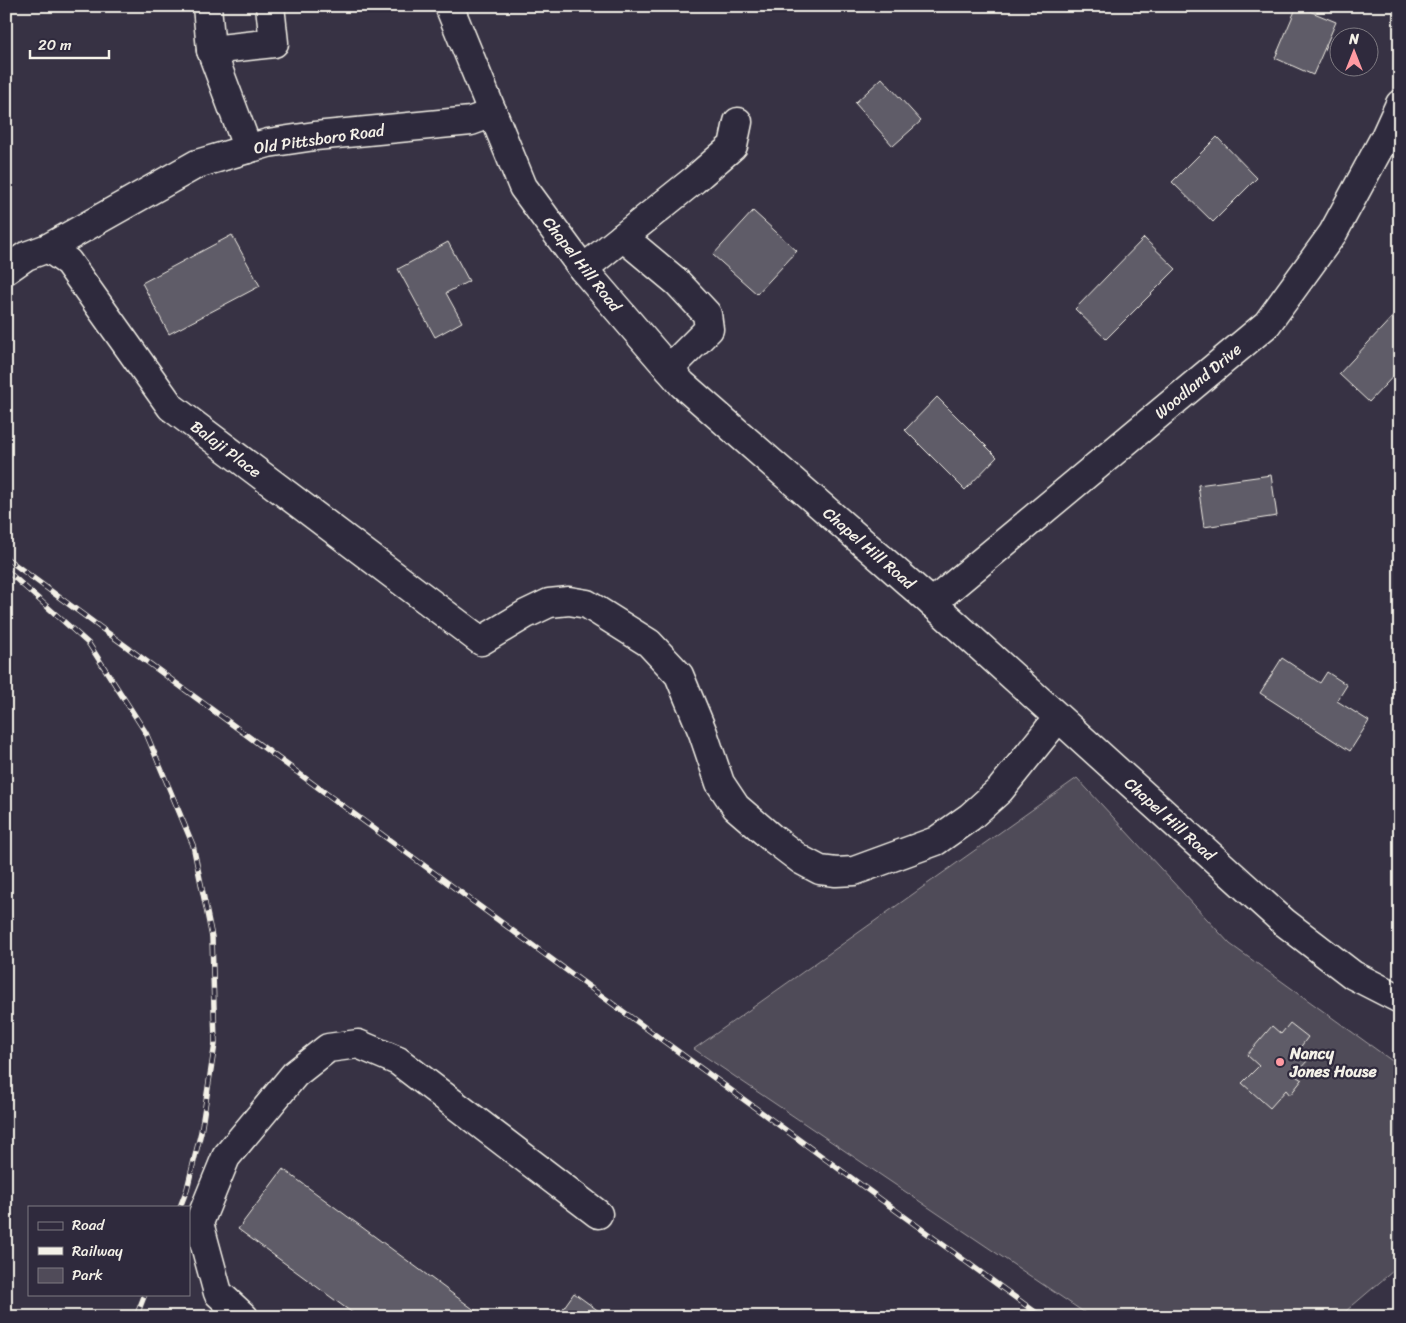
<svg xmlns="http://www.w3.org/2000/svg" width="1406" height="1323" font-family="Sriracha,sans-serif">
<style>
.green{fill:#504b59;stroke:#a29ea0}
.building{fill:#5f5c67;stroke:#f4f1e8}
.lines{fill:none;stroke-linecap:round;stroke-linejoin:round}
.minor-casing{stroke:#f4f1e8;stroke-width:31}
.major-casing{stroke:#f4f1e8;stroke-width:31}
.minor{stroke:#2f2a3d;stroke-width:28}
.major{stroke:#2f2a3d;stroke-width:28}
.rail-casing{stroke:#f4f1e8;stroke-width:5.5}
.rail{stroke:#2f2a3d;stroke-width:4;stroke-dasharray:11;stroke-linecap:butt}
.poi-dot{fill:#ff9aa2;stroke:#2f2a3d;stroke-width:2}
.labels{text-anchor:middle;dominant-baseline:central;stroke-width:4.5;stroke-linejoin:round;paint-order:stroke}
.street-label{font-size:16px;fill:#f4f1e8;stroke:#2f2a3d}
.poi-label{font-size:16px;font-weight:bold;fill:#f4f1e8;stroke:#2f2a3d;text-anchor:start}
</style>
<rect width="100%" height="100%" fill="#373244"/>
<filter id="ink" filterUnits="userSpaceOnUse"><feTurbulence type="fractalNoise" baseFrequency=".02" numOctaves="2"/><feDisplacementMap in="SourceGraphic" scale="10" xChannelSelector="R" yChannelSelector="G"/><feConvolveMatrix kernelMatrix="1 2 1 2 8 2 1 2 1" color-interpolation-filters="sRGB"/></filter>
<g filter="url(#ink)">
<path class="green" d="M1077,778l153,166 165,119 5,2v200l-61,52h-248l-397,-268z"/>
<g class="building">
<path d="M1297,6l39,16 -23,53 -38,-17z"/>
<path d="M882,78l39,43 -28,25 -38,-43z"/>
<path d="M1217,137l40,41 -44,44 -41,-40z"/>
<path d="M753,211l44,40 -40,43 -44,-39z"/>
<path d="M232,235l28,51 -91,48 -27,-51z"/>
<path d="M1144,238l32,31 -70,70 -31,-30z"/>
<path d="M448,242l21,39 -23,12 16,29 -27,15 -37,-68z"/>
<path d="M1396,313l4,3v53l-31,33 -30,-28z"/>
<path d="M937,397l60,60 -32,33 -60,-60z"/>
<path d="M1271,475l6,41 -73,11 -6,-42z"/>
<path d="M1282,658l38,25 7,-11 20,13 -10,16 32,20 -19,30 -90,-58z"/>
<path d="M1290,1023l18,14 -9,12 11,9 -16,17 8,5 -12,15 -4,-5 -16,18 -28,-25 17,-17 -12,-11 25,-29 9,8z"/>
<path d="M283,1169l201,148h-126l-120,-88z"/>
<path d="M574,1293l33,24h-50z"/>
</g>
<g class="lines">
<g class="minor-casing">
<g id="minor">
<path d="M207,6l4,44 63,-7 -4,-37"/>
<path d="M211,50l37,99"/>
<path d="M623,237l54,45 30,32 2,15 -40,40"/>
<path d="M48,248l149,-84 71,-21 47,-7 156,-15 22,-8"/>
<path d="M583,269l111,-89 39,-34 5,-24"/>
<path d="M6,270l20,-14 22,-8 20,14 103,145 310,234 45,-27 23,-11 20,-2 18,3 62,39 30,32 24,58 17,50 16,24 36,31 29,22 19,10 16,2 18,-1 82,-30 34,-24 30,-27 58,-72"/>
<path d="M932,603l335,-279 66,-91 52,-96 15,-33"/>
<path d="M244,1317l-26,-24 -19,-70 27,-66 69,-83 33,-26 30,-4 40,17 200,153"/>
</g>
</g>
<g class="major-casing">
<path id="major" d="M449,6l74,181 60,82 99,115 250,219 352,319 69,53 47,24"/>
</g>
<use href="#minor" class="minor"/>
<use href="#major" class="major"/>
<g class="rail-casing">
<g id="rail">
<path d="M6,558l552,406 484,353"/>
<path d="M6,570l83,74 57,89 47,112 19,92 3,107 -14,88 -14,57 -7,18"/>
<path d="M136,1317l9,-23"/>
</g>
</g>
<use href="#rail" class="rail"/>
</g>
</g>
<circle class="poi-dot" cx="1280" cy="1062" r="5"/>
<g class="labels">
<g class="street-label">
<text transform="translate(319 139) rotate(-8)">Old Pittsboro Road</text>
<text transform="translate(582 264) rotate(52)">Chapel Hill Road</text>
<text transform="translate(1198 381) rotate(-40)">Woodland Drive</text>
<text transform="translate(226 449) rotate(37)">Balaji Place</text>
<text transform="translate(869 548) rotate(41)">Chapel Hill Road</text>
<text transform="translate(1170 819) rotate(42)">Chapel Hill Road</text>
</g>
<g class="poi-label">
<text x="1290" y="1053">Nancy<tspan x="1290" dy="18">Jones House</tspan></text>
</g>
</g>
<rect width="1406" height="1323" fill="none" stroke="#2f2a3d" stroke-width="25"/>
<rect x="12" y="12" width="1381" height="1298" fill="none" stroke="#f4f1e8" stroke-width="2" filter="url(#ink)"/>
<rect x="28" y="1206" width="162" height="90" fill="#2f2a3d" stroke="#7e7a81"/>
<rect x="38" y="1222" width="25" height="8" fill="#2f2a3d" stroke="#7e7a81"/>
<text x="72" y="1230" font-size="15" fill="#f4f1e8">Road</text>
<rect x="38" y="1247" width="25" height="8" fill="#f4f1e8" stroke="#7e7a81"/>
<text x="72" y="1256" font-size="15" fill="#f4f1e8">Railway</text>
<rect x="38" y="1268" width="25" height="15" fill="#504b59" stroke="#7e7a81"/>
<text x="72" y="1280" font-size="15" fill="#f4f1e8">Park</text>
<g transform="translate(1354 52)"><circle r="24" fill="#2f2a3d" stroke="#7e7a81"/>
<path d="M0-4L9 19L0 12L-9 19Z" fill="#ff9aa2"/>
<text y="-8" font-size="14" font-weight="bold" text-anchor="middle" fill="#f4f1e8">N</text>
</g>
<path d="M30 50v8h79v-8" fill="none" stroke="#f4f1e8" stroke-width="2.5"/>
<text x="38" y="50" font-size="15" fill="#f4f1e8" stroke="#2f2a3d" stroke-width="4" paint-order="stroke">20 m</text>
</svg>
